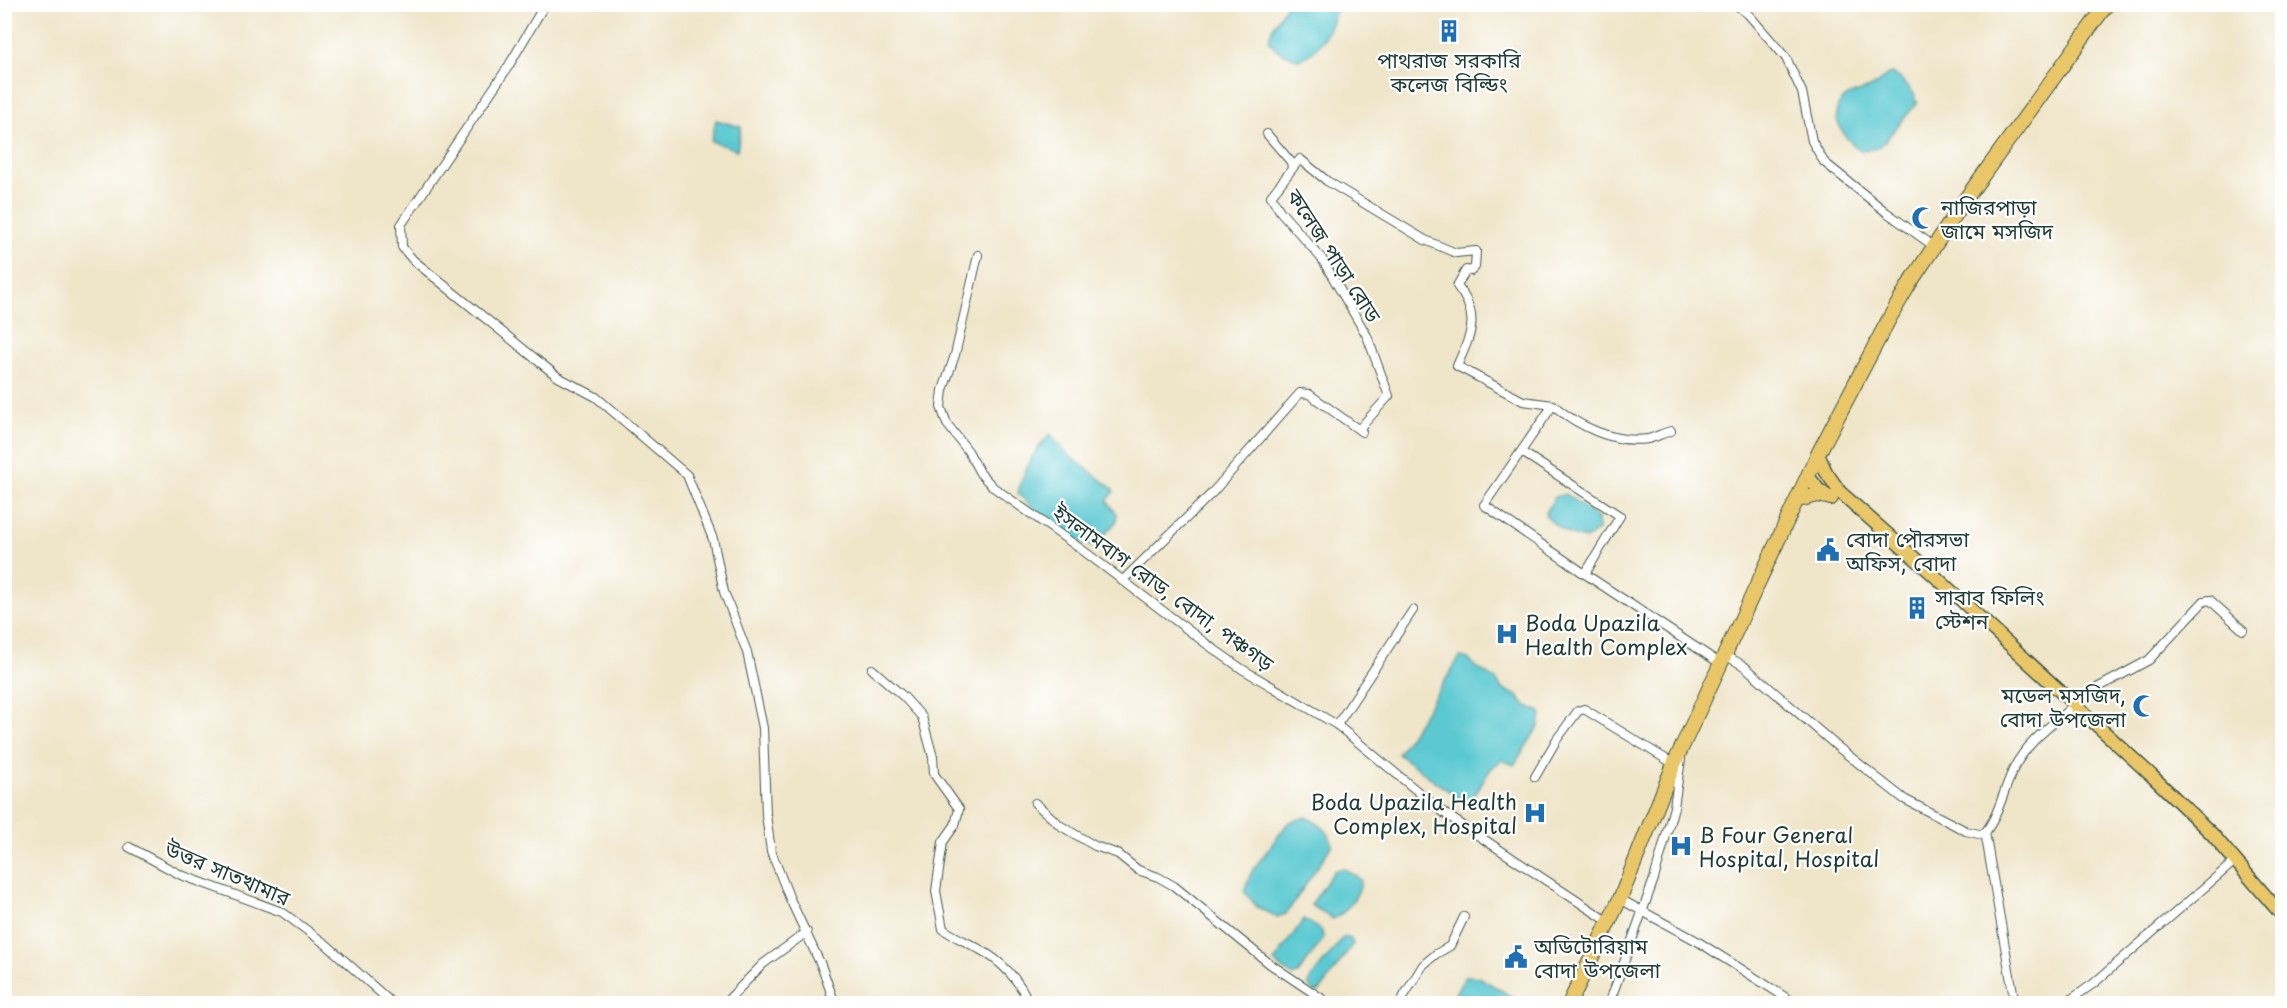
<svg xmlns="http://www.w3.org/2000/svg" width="2287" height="1008" font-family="'Playpen Sans','Noto Sans Bengali',sans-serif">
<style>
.water{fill:#5cc9d2;stroke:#3e8383;stroke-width:1.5}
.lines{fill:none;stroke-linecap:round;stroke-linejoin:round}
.street-casing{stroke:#3e564a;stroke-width:10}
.primary-casing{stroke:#3e564a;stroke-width:15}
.highway-casing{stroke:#3e564a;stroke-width:16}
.street{stroke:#fff;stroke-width:8}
.primary{stroke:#e9c769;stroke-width:12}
.highway{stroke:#e9c769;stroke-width:14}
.labels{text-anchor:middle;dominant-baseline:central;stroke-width:4.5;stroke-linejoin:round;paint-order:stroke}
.poi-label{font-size:21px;fill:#1f3d34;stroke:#fff;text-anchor:start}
.street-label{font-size:21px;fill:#1f3d34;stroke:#fff}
</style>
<rect width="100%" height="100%" fill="#fff"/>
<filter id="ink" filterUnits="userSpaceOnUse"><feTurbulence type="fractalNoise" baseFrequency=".0167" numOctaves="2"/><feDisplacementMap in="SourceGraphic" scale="12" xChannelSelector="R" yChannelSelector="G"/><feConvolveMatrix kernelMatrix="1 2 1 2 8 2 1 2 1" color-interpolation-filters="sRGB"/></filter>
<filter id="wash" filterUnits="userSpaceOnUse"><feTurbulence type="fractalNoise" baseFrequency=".008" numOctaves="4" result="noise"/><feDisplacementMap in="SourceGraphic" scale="24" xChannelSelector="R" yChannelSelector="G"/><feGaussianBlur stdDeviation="1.35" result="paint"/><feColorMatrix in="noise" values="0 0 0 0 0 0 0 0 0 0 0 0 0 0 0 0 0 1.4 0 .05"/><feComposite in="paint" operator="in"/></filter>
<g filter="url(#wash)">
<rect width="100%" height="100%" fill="#efe5c9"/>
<g class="water">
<path d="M1286,5h53c-12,24 -12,42 -40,55l-21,-9 -9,-10 3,-12z"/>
<path d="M1891,73l10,6 14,16 -1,5 4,2 -34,40 -9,7 -16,1c-14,-11 -34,-37 -14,-52 7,-5 19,-7 27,-11 7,-3 12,-10 19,-14z"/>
<path d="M716,120l25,7 -4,23 -26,-9z"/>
<path d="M1050,434l17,20 45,34 2,4 -7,9 10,13 -1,8 -22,25c-25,-5 -56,-36 -76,-53 4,-22 17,-44 32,-60z"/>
<path d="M1566,494l32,24v12l-12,9c-16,-3 -31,-12 -41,-25l10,-17z"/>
<path d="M1460,657l8,2 11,10 17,10 5,9 17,8 4,7 19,10 -2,13 -25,39 -12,-5c-19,11 -21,30 -34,45l-70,-51z"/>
<path d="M1306,817c13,7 24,13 26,28l-46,69 -9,3 -20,-10 -13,-16 8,-20 36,-48z"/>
<path d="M1343,868l18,12c0,13 -16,34 -28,39l-22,-14 23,-34z"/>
<path d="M1304,919l18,12 1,8 -25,35 -5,2 -19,-14z"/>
<path d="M1346,936l5,3 2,5 -33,47 -5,1 -6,-5v-6l33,-42z"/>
<path d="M1466,976l13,1 43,26h-73z"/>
</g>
</g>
<g filter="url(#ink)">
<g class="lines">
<g class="street-casing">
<g id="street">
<path d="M545,4l-37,63 -107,158 1,22 11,13 145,117 38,20 91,78 26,64 11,53 23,60 16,76 3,87 5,36 19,48 31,66 14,39"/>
<path d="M1735,4l13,10 38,44 16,34 10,49 12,21 62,50 49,35"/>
<path d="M1267,134l24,28 1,7 -21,27 9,15 42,48 45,77 22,60 -30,33"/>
<path d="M1292,169l8,-10 27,22 98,59 31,13 20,-2 -1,16 -4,4 -5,-1 -9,16c24,30 14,48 0,80l66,35 30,4"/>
<path d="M978,255l-23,100 -12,35 -2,17 6,17 21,27 12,22 13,14 92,65 123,93 34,24 95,56 107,88 165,109"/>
<path d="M1522,452l98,64 -35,58 136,90"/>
<path d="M1585,574l-101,-69 69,-100c25,21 61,39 95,34 8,-2 15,-6 23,-8"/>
<path d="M1122,581l90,-88 88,-100 9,1 53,38"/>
<path d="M1725,655l19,11 95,82 65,51 62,32 17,4c16,-18 20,-45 31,-67 13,-26 39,-44 60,-63"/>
<path d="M872,669l32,28 18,20 11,40 1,17 25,35 -4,16 -12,17 -7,49 7,38c11,8 24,13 36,20 21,11 42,32 50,55"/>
<path d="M2071,702l78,-42 55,-59 6,-1 33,30"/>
<path d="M1337,725l76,-115"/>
<path d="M1535,777l22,-38 21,-28 6,-2 90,55"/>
<path d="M1035,803l26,23 34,20 23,8 20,16 20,7 16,9 96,78 60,40"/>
<path d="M1985,832l30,172"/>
<path d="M129,847l52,28 101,37 45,33 66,59"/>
<path d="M1620,899l77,42 99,63"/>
<path d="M724,1004l39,-40 44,-32"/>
<path d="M1399,1004l24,-39 13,-11 14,-8 14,-29"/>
<path d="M1609,1004l45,-125 20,-72 7,-48"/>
<path d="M2064,1004l29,-20 143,-124"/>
</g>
</g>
<g class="primary-casing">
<g id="primary">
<path d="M1818,454l8,18 14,20 97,86 215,198 61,59 69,80"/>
<path d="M1809,477l9,12 12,9"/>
</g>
</g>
<g class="highway-casing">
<g id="highway">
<path d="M1798,500l20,-5 13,3"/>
<path d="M1569,1004l51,-105 54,-135 144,-310 71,-135 21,-36 57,-86 140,-193"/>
</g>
</g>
<use href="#street" class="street"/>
<use href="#primary" class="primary"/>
<use href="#highway" class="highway"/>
</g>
</g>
<defs>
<g id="building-bare" transform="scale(1.8)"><path d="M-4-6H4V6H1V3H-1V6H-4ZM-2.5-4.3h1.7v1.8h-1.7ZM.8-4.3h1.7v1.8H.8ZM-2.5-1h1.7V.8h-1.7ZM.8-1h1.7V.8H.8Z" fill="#1f6fb2" stroke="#fff" stroke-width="2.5" paint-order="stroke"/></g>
<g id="mosque-bare" transform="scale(1.8)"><path d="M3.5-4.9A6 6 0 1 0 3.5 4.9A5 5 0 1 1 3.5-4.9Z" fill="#1f6fb2" stroke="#fff" stroke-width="2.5" paint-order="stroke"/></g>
<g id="civic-bare" transform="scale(1.8)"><path d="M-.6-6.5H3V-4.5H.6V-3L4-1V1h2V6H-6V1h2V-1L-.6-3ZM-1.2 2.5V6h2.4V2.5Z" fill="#1f6fb2" stroke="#fff" stroke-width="2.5" paint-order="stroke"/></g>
<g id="hospital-bare" transform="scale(1.8)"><path d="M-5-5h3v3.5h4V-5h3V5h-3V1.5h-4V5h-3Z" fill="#1f6fb2" stroke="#fff" stroke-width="2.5" paint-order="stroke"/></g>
</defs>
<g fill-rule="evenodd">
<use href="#building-bare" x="1449" y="31"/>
<use href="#mosque-bare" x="1923" y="218"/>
<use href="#civic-bare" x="1828" y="550"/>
<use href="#building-bare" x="1917" y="608"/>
<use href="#hospital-bare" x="1507" y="634"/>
<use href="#mosque-bare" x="2144" y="706"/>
<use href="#hospital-bare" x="1535" y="813"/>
<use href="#hospital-bare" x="1681" y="846"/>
<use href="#civic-bare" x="1516" y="957"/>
</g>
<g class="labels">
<g class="poi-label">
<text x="1449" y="59" text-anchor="middle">পাথরাজ সরকারি<tspan x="1449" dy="24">কলেজ বিল্ডিং</tspan></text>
<text x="1941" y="206">নাজিরপাড়া<tspan x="1941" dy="24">জামে মসজিদ</tspan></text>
<text x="1846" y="538">বোদা পৌরসভা<tspan x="1846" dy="24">অফিস, বোদা</tspan></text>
<text x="1935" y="596">সাবাব ফিলিং<tspan x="1935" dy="24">স্টেশন</tspan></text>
<text x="1525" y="622">Boda Upazila<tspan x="1525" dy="24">Health Complex</tspan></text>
<text x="2126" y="694" text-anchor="end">মডেল মসজিদ,<tspan x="2126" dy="24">বোদা উপজেলা</tspan></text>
<text x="1517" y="801" text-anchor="end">Boda Upazila Health<tspan x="1517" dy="24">Complex, Hospital</tspan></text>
<text x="1699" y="834">B Four General<tspan x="1699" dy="24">Hospital, Hospital</tspan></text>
<text x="1534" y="945">অডিটোরিয়াম<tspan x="1534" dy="24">বোদা উপজেলা</tspan></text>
</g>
<g class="street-label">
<text transform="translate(1335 255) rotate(57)">কলেজ পাড়া রোড</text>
<text transform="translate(1164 587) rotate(36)">ইসলামবাগ রোড, বোদা, পঞ্চগড়</text>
<text transform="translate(228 872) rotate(23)">উত্তর সাতখামার</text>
</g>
</g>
<rect width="2287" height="1008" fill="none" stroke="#fff" stroke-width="24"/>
</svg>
